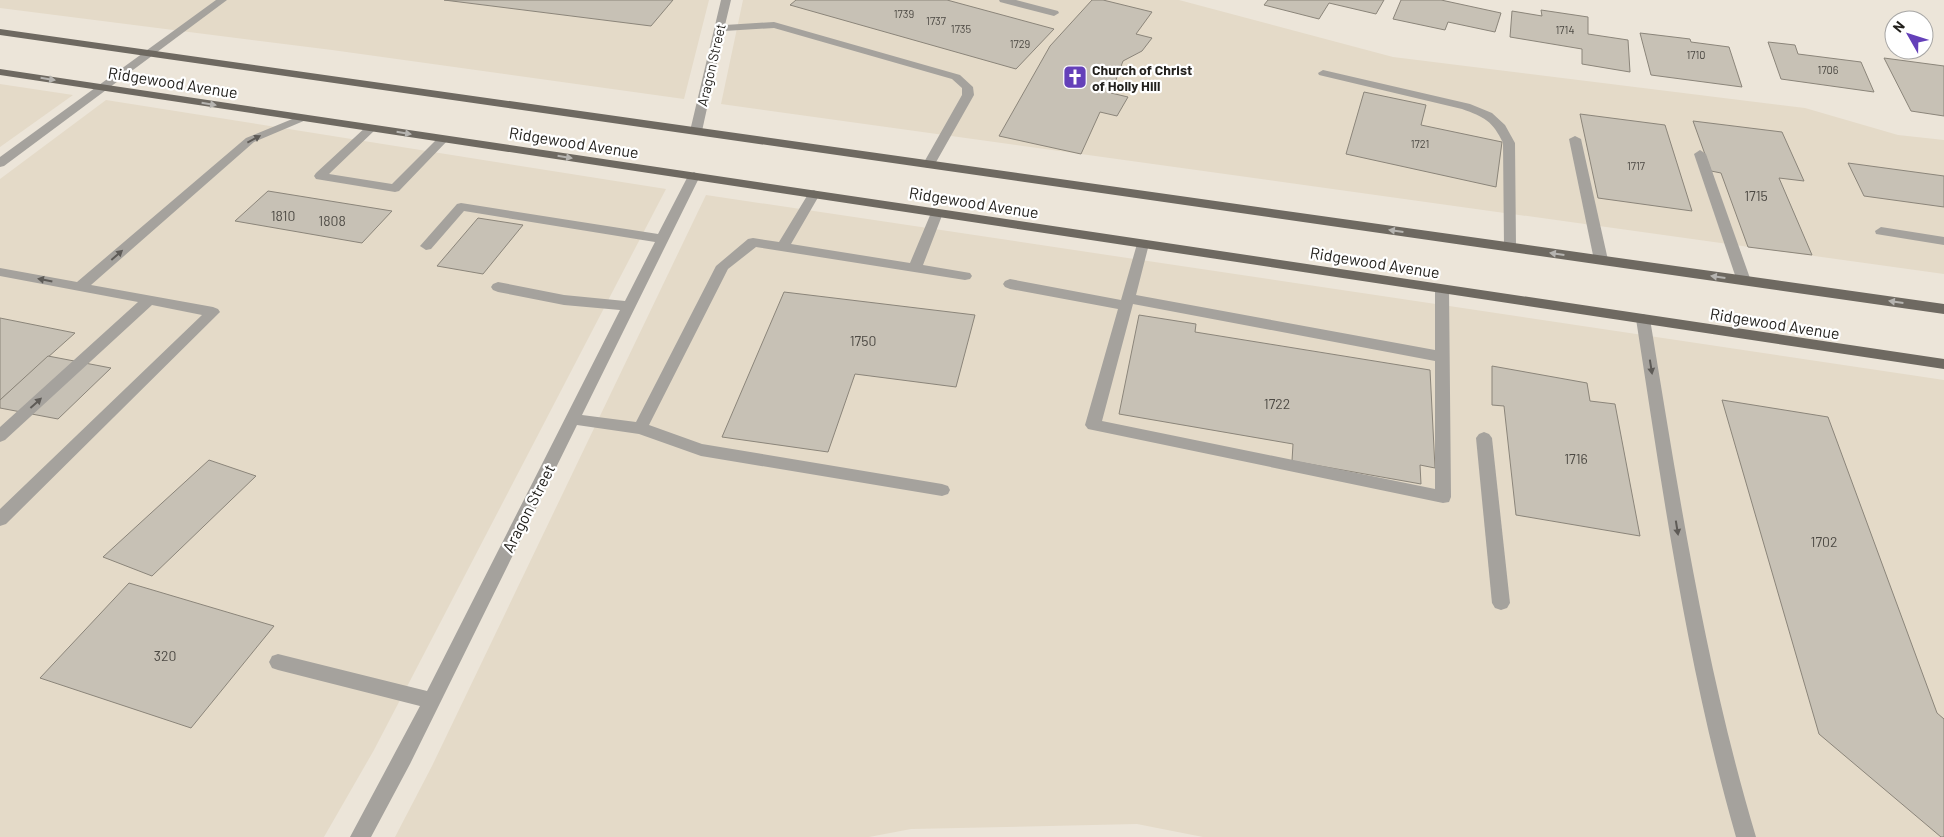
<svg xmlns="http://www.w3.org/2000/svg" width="1944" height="837" font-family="Barlow,sans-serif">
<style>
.built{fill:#e4dac8}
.building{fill:#c7c1b5;stroke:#8b857a}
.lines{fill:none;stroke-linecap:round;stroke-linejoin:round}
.minor{fill:#a5a29d;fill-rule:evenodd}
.major{fill:#6e6961;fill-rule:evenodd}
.oneway{fill:#b6b4b0}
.oneway2{fill:#5e5b57}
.labels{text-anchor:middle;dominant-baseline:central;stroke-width:4.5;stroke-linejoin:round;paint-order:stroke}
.far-number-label{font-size:11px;fill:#4c4943}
.far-street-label{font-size:14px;fill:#23211d;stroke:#fff}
.far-poi-label{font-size:14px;font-weight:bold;fill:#23211d;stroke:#fff;text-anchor:start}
.number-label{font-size:14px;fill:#4c4943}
.street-label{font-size:16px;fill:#23211d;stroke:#fff}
</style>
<rect width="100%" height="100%" fill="#ece5d9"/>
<g class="built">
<path d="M0,0h709l-25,99 -352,-49 -332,-42z"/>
<path d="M743,0h436l214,57 412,51 93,27 46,5v134l-1223,-170z"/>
<path d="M0,84l73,11 -73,52z"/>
<path d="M106,100l560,89 -292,561 -50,87h-324v-658z"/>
<path d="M706,195l1238,185v457h-741l-66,-13 -226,5 -42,8h-474l37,-71z"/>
</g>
<g class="building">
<path d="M444,0h229l-22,26z"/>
<path d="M796,0h151l107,29 -38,40 -226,-64z"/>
<path d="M1092,0h11l49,12 -16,22 16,4 -10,13 -19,10 -12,32 17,4 -11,19 -17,-4 -19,42 -82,-18 51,-90z"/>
<path d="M1268,0h116l-8,14 -47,-11 -10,16 -55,-14z"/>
<path d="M1401,0h40l60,13 -6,19 -47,-10 -3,8 -52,-11z"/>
<path d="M1541,10l47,7v17l40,6 2,32 -48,-8v-15l-72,-12 2,-26 30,5z"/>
<path d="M1640,33l50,6 1,3 38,5 13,40 -91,-12z"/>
<path d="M1768,42l27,3 3,9 63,8 13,30 -93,-13z"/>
<path d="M1884,58l60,8v50l-33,-5z"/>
<path d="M1364,92l62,13 -5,20 81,17 -6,45 -150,-33z"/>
<path d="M1580,114l85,11 27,86 -94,-13z"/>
<path d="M1693,121l89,11 22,49 -25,-3 33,77 -64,-8 -27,-74 -10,-2z"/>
<path d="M1848,163l96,13v31l-80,-11z"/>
<path d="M268,191l124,20 -30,32 -127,-22z"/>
<path d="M478,218l45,7 -40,49 -46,-8z"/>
<path d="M784,292l191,23 -19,72 -101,-13 -27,78 -106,-15z"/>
<path d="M1139,315l57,9 -1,8 235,38 5,98 -15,-3 1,19 -129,-23 1,-17 -174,-30z"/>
<path d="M0,318l75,15 -75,67z"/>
<path d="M48,356l63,12 -53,51 -58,-11v-8z"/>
<path d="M1492,366l95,17 3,18 25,3 25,132 -124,-21 -12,-109 -12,-1z"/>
<path d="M1722,400l106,17 109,296 7,6v118h-3l-122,-103z"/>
<path d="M209,460l47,16 -104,100 -49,-19z"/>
<path d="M129,583l145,43 -83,102 -151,-50z"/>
</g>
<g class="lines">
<g class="minor">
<path d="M216,0h11l-223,166 -4,1v-10z"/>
<path d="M721,0h10l-6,25 49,-3 186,53 13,12 1,8 -39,69 -6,4 -4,-1 -2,-3 39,-69v-7l-10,-9 -178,-51 -50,3 -22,100 -6,3 -4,-1 -2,-2z"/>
<path d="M999,0h17l42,11 1,2 -5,3 -54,-14z"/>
<path d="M1323,70l147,34 22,9 13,12 10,18 1,104 -1,3h-10l-1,-3 -1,-104c-10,-22 -19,-26 -41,-34l-143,-34 -1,-2z"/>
<path d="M302,115l6,3 -2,2 -52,22 -163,143 122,22 5,2 2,3 -214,212 -6,2v-17l202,-194 -50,-10 -147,135 -5,2v-15l138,-125 -138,-26v-8l77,14 169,-144z"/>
<path d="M371,125l4,1 2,2 -2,2 -46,44 63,10 47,-47h8l2,2 -50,52 -4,1 -79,-13 -2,-3 2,-3 51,-47z"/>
<path d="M1575,136l6,3 27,121 -7,4 -7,-4 -25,-121z"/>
<path d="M1700,150l6,4 45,127 -2,3h-10l-2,-3 -43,-127z"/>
<path d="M694,172l6,4 -118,239 54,7 80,-156 32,-27 5,-1 26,4 31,-51 4,-1 6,4 -29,50 119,19 21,-50 6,-4 6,4 -20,52 47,8 2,3 -2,3 -5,1 -209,-33 -28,22 -79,156 53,19 240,40 6,2 2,4 -2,4 -6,2 -241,-40 -62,-22 -62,-9 -167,339 -39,73h-21l70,-131 -142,-36 -6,-2 -3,-6 3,-6 6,-2 149,37 193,-381 -56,-5 -66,-13 -5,-2 -2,-3 2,-3 5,-2 66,13 61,6 30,-59 -191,-31 -33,38 -5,1 -6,-4 37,-42 4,-1 197,31 30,-58z"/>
<path d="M1881,227l63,10v8l-68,-11 -1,-3z"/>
<path d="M1143,240l6,4 -13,51 299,55v-61l2,-3h10l2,3 2,208 -2,5 -6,1 -355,-74 -3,-4 33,-116 -108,-20 -5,-2 -2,-3 2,-3 5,-2 111,21 16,-56zM1133,304l302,57v128l-333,-68z"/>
<path d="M1643,314l5,2 2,3c29,175 55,348 106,518h-20c-49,-170 -73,-344 -100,-518l2,-3z"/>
<path d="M1484,432l5,2 3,4 18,165 -3,5 -6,2 -6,-2 -3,-5 -16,-165 3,-4z"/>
</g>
<g class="major">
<path d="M0,29l1944,275v10l-1944,-279z"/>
<path d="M0,69l1944,290v10l-1944,-294z"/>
</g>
</g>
<defs><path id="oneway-solid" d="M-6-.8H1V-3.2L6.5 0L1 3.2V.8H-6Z" transform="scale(1.25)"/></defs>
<g class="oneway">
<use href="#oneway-solid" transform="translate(48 79) rotate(9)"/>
<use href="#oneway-solid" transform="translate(209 104) rotate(9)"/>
<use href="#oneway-solid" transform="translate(404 133) rotate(9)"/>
<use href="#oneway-solid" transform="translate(565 157) rotate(9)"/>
<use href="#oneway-solid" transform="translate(1396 231) rotate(-172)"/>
<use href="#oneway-solid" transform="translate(1557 254) rotate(-172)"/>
<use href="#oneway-solid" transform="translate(1718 277) rotate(-172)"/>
<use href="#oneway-solid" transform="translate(1896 302) rotate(-172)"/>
</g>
<g class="oneway2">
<use href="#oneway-solid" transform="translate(254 139) rotate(-28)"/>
<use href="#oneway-solid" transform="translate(117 255) rotate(-41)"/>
<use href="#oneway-solid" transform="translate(45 280) rotate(-169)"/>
<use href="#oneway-solid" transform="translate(1651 367) rotate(81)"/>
<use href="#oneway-solid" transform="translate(36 403) rotate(-42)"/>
<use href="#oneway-solid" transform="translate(1677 528) rotate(81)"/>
</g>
<defs>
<g id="church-square" transform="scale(1.25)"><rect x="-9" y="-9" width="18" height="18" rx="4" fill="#6440b9" stroke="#fff"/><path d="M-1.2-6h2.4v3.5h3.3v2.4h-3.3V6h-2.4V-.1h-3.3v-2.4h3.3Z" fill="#fff"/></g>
</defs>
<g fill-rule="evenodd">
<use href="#church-square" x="1075" y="77"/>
</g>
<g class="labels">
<g class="far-number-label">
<text x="904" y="13">1739</text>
<text x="936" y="20">1737</text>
<text x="961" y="28">1735</text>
<text x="1565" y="29">1714</text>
<text x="1020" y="43">1729</text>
<text x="1696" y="54">1710</text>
<text x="1828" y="69">1706</text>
<text x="1420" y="143">1721</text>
<text x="1636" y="165">1717</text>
</g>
<g class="far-street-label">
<text transform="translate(711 65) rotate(-77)">Aragon Street</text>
</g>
<g class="far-poi-label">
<text x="1092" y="69">Church of Christ<tspan x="1092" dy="16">of Holly Hill</tspan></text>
</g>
<g class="number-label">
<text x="1756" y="195">1715</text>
<text x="283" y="215">1810</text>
<text x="332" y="220">1808</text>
<text x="863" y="340">1750</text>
<text x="1277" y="403">1722</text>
<text x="1576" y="458">1716</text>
<text x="1824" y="541">1702</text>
<text x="165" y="655">320</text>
</g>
<g class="street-label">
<text transform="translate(173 82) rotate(9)">Ridgewood Avenue</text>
<text transform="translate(574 142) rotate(9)">Ridgewood Avenue</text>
<text transform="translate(974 202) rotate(9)">Ridgewood Avenue</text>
<text transform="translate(1375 262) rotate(9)">Ridgewood Avenue</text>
<text transform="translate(1775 323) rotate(9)">Ridgewood Avenue</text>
<text transform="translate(528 508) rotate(-63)">Aragon Street</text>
</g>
</g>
<g transform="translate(1909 35) rotate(309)"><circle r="24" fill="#ffffff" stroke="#a7a6a5"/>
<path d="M0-4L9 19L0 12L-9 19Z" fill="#6440b9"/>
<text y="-8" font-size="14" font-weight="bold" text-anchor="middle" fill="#23211d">N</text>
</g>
</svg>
